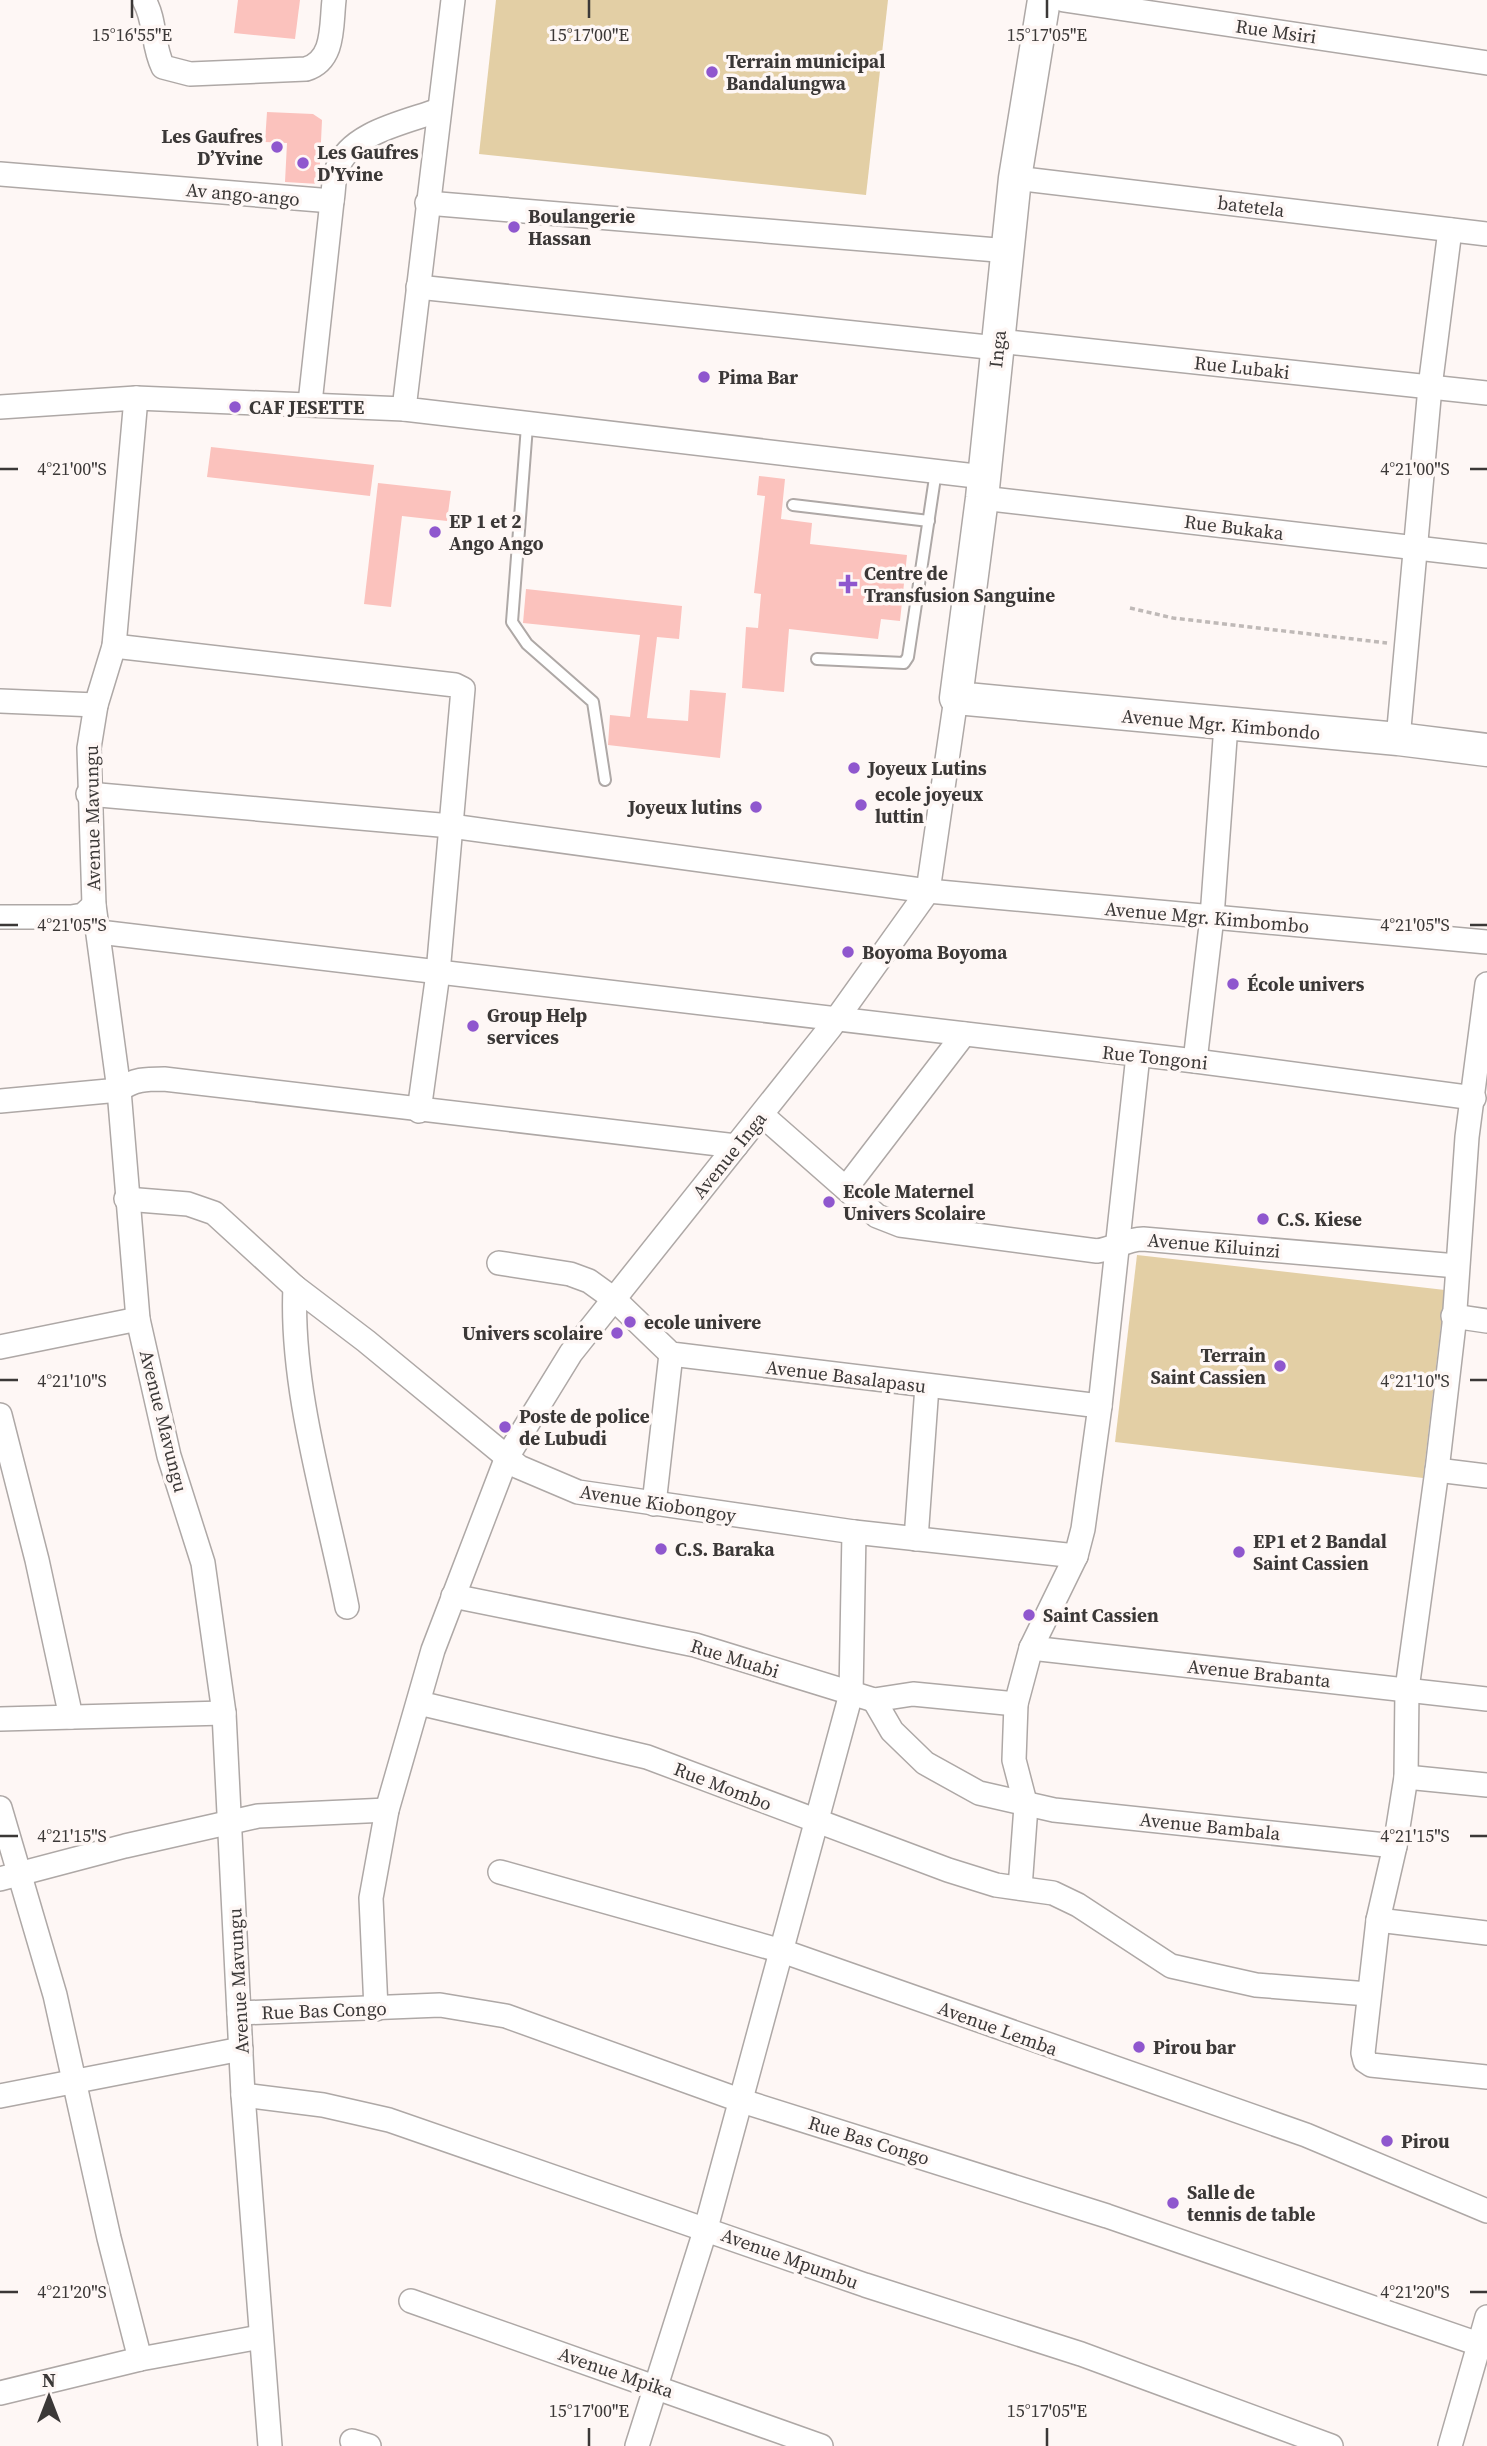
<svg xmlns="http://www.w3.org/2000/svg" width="1487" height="2446" font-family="'Source Serif 4',serif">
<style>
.green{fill:#e3cfa5}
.building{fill:#fbc2bd}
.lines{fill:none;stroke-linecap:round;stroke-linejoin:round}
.lane-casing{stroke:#aea8a6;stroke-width:14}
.street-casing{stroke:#aea8a6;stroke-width:26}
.secondary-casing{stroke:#aea8a6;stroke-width:35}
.path{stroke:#bfb9b7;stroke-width:3.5;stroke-dasharray:5 3.5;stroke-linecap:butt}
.lane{stroke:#fff;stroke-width:10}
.street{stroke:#fff;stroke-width:23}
.secondary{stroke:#fff;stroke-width:32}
.ticks{fill:none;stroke:#3b3837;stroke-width:2.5}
.poi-dot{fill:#8f57ce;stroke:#fef7f5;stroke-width:2.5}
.labels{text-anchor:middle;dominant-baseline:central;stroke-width:7;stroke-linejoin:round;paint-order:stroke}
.street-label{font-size:19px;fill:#3b3837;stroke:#fef7f5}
.poi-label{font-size:19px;font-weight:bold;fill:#3b3837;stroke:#fef7f5;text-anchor:start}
.ticks-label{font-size:18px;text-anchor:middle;fill:#3b3837;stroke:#fef7f5;stroke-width:7;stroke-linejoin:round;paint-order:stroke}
</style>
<rect width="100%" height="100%" fill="#fef7f5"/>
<g class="green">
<path d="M496,0h392l-22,195 -387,-41z"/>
<path d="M1137,1255l308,35 -22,188 -308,-36z"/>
</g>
<g class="building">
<path d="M238,0h62l-5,39 -61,-6z"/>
<path d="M267,112l46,2 9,6 -3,64 -34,-2 2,-39 -22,-1z"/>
<path d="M211,447l163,18 -4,31 -163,-19z"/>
<path d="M759,476l26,3 -4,40 31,4 -2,21 97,11 -7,66 -19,-2 -3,20 -89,-10 -5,63 -42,-4 4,-61 12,1 3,-34 -7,-1 11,-97 -8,-1z"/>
<path d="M378,483l73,8 -4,30 -45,-5 -11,91 -27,-3z"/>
<path d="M526,589l156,17 -3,33 -22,-2 -10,81 41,3 2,-31 36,3 -6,65 -112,-13 2,-30 20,2 10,-82 -117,-12z"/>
</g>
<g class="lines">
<g class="lane-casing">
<g id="lane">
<path d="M527,426l-15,196 15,22 66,58 12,78"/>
<path d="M793,505l136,16"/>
<path d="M817,659l87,4 4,-6 28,-186"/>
</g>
</g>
<g class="street-casing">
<g id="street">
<path d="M144,0c12,21 8,45 19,67l27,7 116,-5c29,-9 25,-43 28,-69"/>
<path d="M453,0l-49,409 580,68"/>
<path d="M1064,0l423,63"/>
<path d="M0,174l332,27c2,-10 1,-23 5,-32 13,-37 70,-47 102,-59"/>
<path d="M1015,178l472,56"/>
<path d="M427,203l582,48"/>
<path d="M418,287l579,61"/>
<path d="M998,341l489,52"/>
<path d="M136,398l-22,248 -18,59 -7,43 5,157 25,185 19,229 31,137 34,107 21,150 19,382 27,351"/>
<path d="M310,403l22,-202"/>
<path d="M0,407l136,-9 268,11"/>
<path d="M982,498l505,58"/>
<path d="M114,646l341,39 8,4 -25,284 -19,138"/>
<path d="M0,701l96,4"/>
<path d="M1398,739l32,-352 20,-157"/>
<path d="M88,794l363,32 477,65 559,51"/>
<path d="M0,917h71l12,-2 11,-10"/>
<path d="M99,932l1096,129 279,37"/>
<path d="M1487,984l-20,153 -13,187 -17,146 -30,219 -1,88 -11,69 -17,74 -15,133 2,8 6,4 116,12"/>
<path d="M1195,1061l17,-144 14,-192"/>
<path d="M0,1101l119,-11c15,-11 27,-11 45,-11l572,67"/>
<path d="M762,1115l115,101 23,9 197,26c17,-2 29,-12 46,-12l314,27"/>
<path d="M846,1188l118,-154"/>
<path d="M126,1199l62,5 26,9 81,74 71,54 153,126 59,25 276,40 222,24"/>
<path d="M499,1263l71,11 19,7 25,18 57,55 429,52"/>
<path d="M295,1287c-5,103 32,219 52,320"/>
<path d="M1453,1316l34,5"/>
<path d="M0,1347l138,-28"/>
<path d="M0,1415l37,145 34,157"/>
<path d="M1437,1470l50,6"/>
<path d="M654,1504l17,-150"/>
<path d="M916,1539l11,-153"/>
<path d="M453,1596l242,49 179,55 39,-6 103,10"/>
<path d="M1031,1648l456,51"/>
<path d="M874,1700l18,31 33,32 54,30 75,17 341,36"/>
<path d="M419,1703l228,54 301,113 48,15 57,8 25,12 93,61 85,19 112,9"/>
<path d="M0,1719l224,-6"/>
<path d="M1406,1777l81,8"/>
<path d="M0,1808l55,187 54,243 31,121"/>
<path d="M500,1872l282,79 524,184 181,76"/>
<path d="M0,1879l125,-33 133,-30 129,-6"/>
<path d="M1020,1888l6,-82 -12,-46 2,-56 15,-56 45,-92 7,-27 17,-123 38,-351"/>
<path d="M1378,1920l109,13"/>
<path d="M376,2009l-5,-111 16,-88 46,-160 74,-193 64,-104 259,-325 98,-137 28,-193"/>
<path d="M239,2013l201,-8 66,11 236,85 365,115 380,131"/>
<path d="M243,2095l80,10 66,15 476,165 216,69 250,92"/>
<path d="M0,2096l241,-47"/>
<path d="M411,2301l410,145"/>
<path d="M0,2393l140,-34 120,-22"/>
<path d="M352,2441l17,5"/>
<path d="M637,2446l69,-218 145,-534 3,-162"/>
<path d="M1450,2446l37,-129"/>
</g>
</g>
<g class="secondary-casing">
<path id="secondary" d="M1044,0l-29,178 -33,320 -26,200 442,41 89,11"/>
</g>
<path class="path" d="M1130,608l43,10 214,25"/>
<use href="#lane" class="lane"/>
<use href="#street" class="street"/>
<use href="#secondary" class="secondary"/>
</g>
<path class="ticks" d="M132,0v18M589,0v18M1047,0v18M0,469h18M1470,469h17M0,925h18M1470,925h17M0,1380h18M1470,1380h17M0,1836h18M1470,1836h17M0,2292h18M1470,2292h17M589,2428v18M1047,2428v18"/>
<g class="poi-dot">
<circle cx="712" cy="72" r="7"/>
<circle cx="277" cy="147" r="7"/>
<circle cx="303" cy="163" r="7"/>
<circle cx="514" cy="227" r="7"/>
<circle cx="704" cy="377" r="7"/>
<circle cx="235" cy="407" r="7"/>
<circle cx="435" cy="532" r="7"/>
<path d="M844.5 573.5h7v7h7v7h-7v7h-7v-7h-7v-7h7z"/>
<circle cx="854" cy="768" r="7"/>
<circle cx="861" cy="805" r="7"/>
<circle cx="756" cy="807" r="7"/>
<circle cx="848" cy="952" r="7"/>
<circle cx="1233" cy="984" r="7"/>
<circle cx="473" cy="1026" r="7"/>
<circle cx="829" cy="1202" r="7"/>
<circle cx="1263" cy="1219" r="7"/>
<circle cx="630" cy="1322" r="7"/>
<circle cx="617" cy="1333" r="7"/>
<circle cx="1280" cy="1366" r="7"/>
<circle cx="505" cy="1427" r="7"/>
<circle cx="661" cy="1549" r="7"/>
<circle cx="1239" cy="1552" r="7"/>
<circle cx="1029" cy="1615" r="7"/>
<circle cx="1139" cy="2047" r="7"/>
<circle cx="1387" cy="2141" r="7"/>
<circle cx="1173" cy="2203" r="7"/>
</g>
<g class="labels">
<g class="street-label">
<text transform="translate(1276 31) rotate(8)">Rue Msiri</text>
<text transform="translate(243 194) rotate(5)">Av ango-ango</text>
<text transform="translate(1251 206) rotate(7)">batetela</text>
<text transform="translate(997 349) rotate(-84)">Inga</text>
<text transform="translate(1242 367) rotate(6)">Rue Lubaki</text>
<text transform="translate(1234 527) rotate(7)">Rue Bukaka</text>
<text transform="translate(1221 724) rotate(5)">Avenue Mgr. Kimbondo</text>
<text transform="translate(92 818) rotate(-91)">Avenue Mavungu</text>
<text transform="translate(1207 917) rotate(5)">Avenue Mgr. Kimbombo</text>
<text transform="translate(1155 1057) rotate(6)">Rue Tongoni</text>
<text transform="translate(729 1155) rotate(-51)">Avenue Inga</text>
<text transform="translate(1214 1245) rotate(5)">Avenue Kiluinzi</text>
<text transform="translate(846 1376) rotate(7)">Avenue Basalapasu</text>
<text transform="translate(164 1421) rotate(76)">Avenue Mavungu</text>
<text transform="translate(658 1503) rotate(9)">Avenue Kiobongoy</text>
<text transform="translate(735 1658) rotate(17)">Rue Muabi</text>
<text transform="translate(1259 1673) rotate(6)">Avenue Brabanta</text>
<text transform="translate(723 1786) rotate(21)">Rue Mombo</text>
<text transform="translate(1210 1826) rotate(6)">Avenue Bambala</text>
<text transform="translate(238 1981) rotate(-93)">Avenue Mavungu</text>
<text transform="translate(324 2010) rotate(-2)">Rue Bas Congo</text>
<text transform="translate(998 2028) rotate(20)">Avenue Lemba</text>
<text transform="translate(869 2140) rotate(17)">Rue Bas Congo</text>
<text transform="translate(790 2258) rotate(20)">Avenue Mpumbu</text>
<text transform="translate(616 2372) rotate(19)">Avenue Mpika</text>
</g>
<g class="poi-label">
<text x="726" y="61">Terrain municipal<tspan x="726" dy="22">Bandalungwa</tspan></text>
<text x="263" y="136" text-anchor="end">Les Gaufres<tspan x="263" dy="22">D’Yvine</tspan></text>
<text x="317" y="152">Les Gaufres<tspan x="317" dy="22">D'Yvine</tspan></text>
<text x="528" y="216">Boulangerie<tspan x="528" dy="22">Hassan</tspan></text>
<text x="718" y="377">Pima Bar</text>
<text x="249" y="407">CAF JESETTE</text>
<text x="449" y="521">EP 1 et 2<tspan x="449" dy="22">Ango Ango</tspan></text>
<text x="864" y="573">Centre de<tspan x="864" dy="22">Transfusion Sanguine</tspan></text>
<text x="868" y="768">Joyeux Lutins</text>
<text x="875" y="794">ecole joyeux<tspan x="875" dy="22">luttin</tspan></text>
<text x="742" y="807" text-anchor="end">Joyeux lutins</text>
<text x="862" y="952">Boyoma Boyoma</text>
<text x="1247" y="984">École univers</text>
<text x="487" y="1015">Group Help<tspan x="487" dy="22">services</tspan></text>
<text x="843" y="1191">Ecole Maternel<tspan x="843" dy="22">Univers Scolaire</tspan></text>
<text x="1277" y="1219">C.S. Kiese</text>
<text x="644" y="1322">ecole univere</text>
<text x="603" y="1333" text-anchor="end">Univers scolaire</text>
<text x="1266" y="1355" text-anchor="end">Terrain<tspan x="1266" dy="22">Saint Cassien</tspan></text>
<text x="519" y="1416">Poste de police<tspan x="519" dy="22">de Lubudi</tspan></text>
<text x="1253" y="1541">EP1 et 2 Bandal<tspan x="1253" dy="22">Saint Cassien</tspan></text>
<text x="675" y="1549">C.S. Baraka</text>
<text x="1043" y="1615">Saint Cassien</text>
<text x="1153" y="2047">Pirou bar</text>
<text x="1401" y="2141">Pirou</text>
<text x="1187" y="2192">Salle de<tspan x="1187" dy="22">tennis de table</tspan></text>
</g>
</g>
<g class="ticks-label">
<text x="132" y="41">15°16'55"E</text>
<text x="589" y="41">15°17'00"E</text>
<text x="1047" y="41">15°17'05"E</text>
<text x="72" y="475">4°21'00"S</text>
<text x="1415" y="475">4°21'00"S</text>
<text x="72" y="931">4°21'05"S</text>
<text x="1415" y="931">4°21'05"S</text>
<text x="72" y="1387">4°21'10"S</text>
<text x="1415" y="1387">4°21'10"S</text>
<text x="72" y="1842">4°21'15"S</text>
<text x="1415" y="1842">4°21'15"S</text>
<text x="72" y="2298">4°21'20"S</text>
<text x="1415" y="2298">4°21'20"S</text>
<text x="589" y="2417">15°17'00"E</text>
<text x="1047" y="2417">15°17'05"E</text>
</g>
<g transform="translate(49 2397)" stroke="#fef7f5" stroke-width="5" paint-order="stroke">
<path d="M0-5L12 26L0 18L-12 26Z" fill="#3b3837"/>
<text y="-10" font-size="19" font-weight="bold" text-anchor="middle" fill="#3b3837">N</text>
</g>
</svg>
